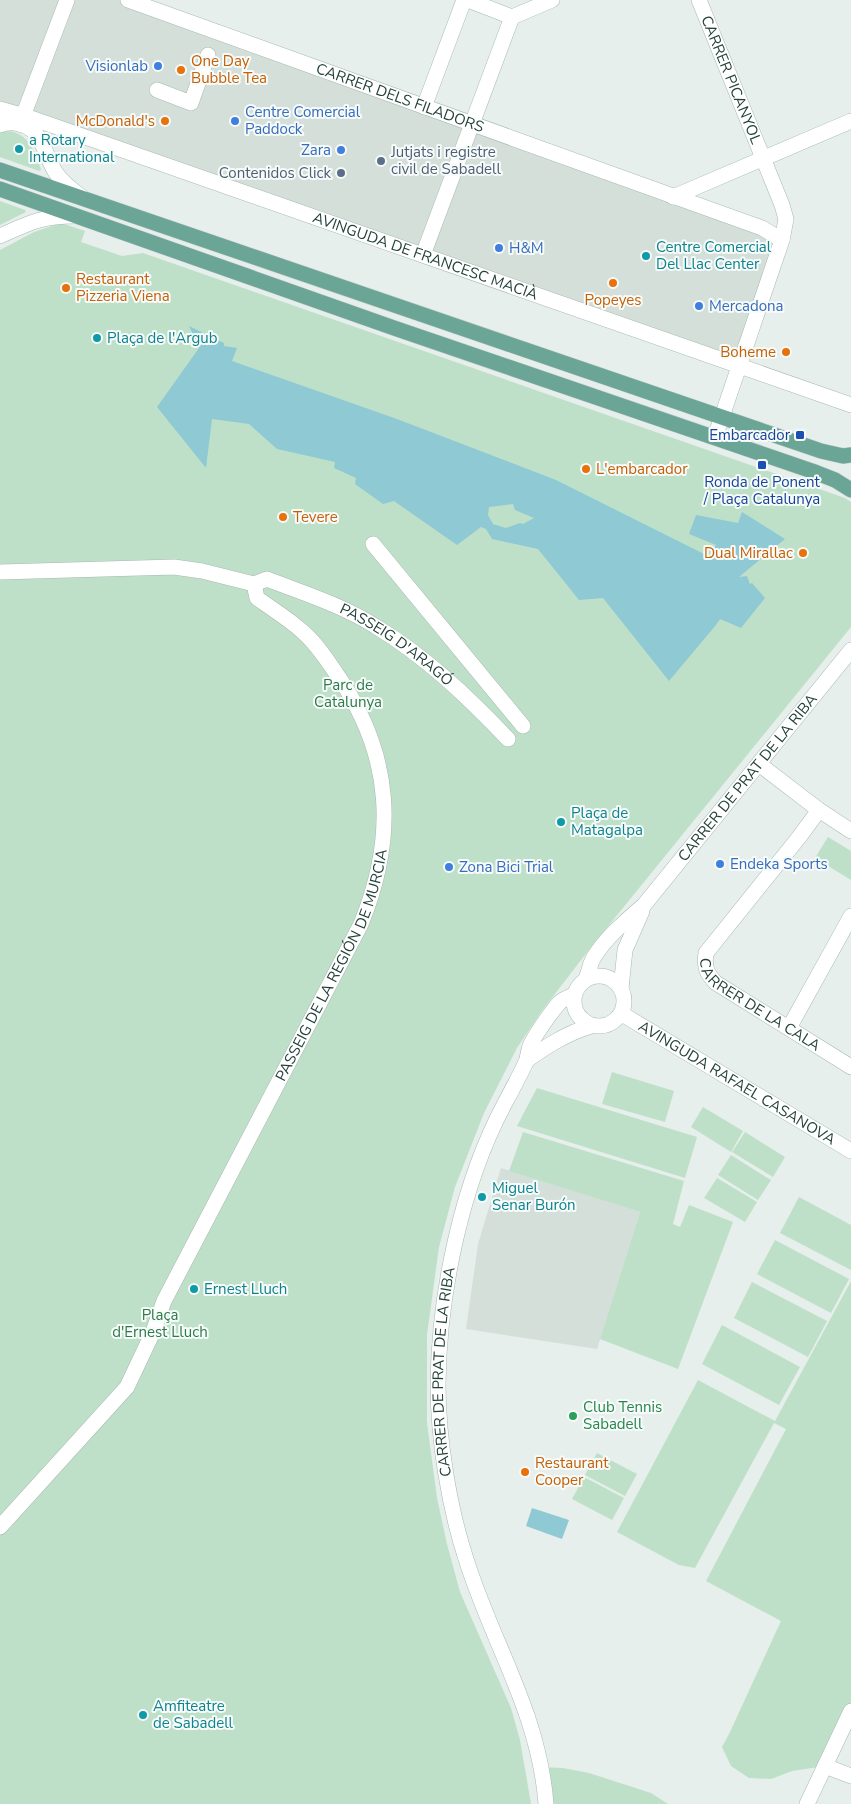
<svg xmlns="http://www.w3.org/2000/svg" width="851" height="1804" font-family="'Nunito Sans',sans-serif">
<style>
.built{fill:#d4dfda}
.green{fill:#bfe0c8}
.water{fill:#8ec9d4;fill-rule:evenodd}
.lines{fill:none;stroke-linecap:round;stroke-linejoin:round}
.minor-casing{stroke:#a8b8b2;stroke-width:16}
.major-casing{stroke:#c2cac8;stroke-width:16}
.minor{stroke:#fff;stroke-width:15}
.major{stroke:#6aa596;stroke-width:15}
.shop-dot{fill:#3f7fe0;stroke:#f7fbf9;stroke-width:2}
.food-dot{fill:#e8710a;stroke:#f7fbf9;stroke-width:2}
.culture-dot{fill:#0f9aa8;stroke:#f7fbf9;stroke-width:2}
.service-dot{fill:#5c6f8a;stroke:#f7fbf9;stroke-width:2}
.transit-dot{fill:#1a4fb4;stroke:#f7fbf9;stroke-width:2}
.leisure-dot{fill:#2e9e5b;stroke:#f7fbf9;stroke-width:2}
.labels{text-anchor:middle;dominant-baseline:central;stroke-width:4;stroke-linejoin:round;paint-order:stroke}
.food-label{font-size:15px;fill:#c56008;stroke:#f7fbf9;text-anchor:start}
.shop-label{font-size:15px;fill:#366cbe;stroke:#f7fbf9;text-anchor:start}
.street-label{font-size:15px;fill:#24423a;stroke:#f7fbf9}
.culture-label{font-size:15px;fill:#0d838f;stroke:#f7fbf9;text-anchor:start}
.service-label{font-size:15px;fill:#4e5e75;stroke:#f7fbf9;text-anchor:start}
.transit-label{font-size:15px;fill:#164399;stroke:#f7fbf9;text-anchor:end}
.park-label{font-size:15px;fill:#2d7a4b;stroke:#f7fbf9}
.leisure-label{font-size:15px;fill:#27864d;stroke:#f7fbf9;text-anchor:start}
</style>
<rect width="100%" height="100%" fill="#e6efeb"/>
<g class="built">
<path d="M0,0h128l655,234 -45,130 -707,-246 -7,-11 -24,2z"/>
<path d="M501,1168l139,44 -43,137 -131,-20 12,-85z"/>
</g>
<g class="green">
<path d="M4,131c22,-2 32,21 37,39l-2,1 -39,-14v-24z"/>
<path d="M0,201l25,9 1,2 -26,13z"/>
<path d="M61,223l24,8 -4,11 41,14 21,-3 702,245 6,4v125l-263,324 -47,61 -24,36 -33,65 -29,74 -16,60 -12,88v88l10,75 10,46 13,48 51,116 9,32 11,64h-531v-1554l34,-18z"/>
<path d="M828,837l23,14v29l-36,-22z"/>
<path d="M612,1072l62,19 -9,31 -63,-18z"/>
<path d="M537,1088l160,49 -12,41 -168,-52z"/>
<path d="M703,1107l40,24 -12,21 -40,-25z"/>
<path d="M523,1132l161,49 -11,43 7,3 9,-22 44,17 -55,147 -78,-30 40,-127 -131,-41z"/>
<path d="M745,1132l40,25 -12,20 -41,-25z"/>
<path d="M731,1155l40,25 -13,20 -40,-25z"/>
<path d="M717,1178l40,24 -12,20 -41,-24z"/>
<path d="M799,1197l52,28v45l-71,-37z"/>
<path d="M775,1240l74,39 -18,34 -74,-39z"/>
<path d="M851,1281v430l-26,55 -33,5 -21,8 -22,-1 -18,-12 -9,-19 8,-15 51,-111 -75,-40 80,-152 -12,-6 -79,145 -16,-3 -62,-33 81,-152 77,41z"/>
<path d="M752,1282l75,39 -19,36 -74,-39z"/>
<path d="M722,1325l78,42 -21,38 -77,-41z"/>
<path d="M597,1453l40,21 -12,22 -40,-21z"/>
<path d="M584,1477l40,21 -12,22 -40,-21z"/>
<path d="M540,1767l23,1 26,5 62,20 17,11h-122z"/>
</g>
<g class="water">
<path d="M189,326l35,17v3l13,2 -5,13 165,58 159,61 154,77 6,-12 -27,-11 7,-19 42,8 4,-11 43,27 -46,38 8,-1 3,8 2,-1 13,15 -24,30 -21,-9 -4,6 -47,56 -66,-83 -24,2 -41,-51 -46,-10 -6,-10 -5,-2 -24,18 -63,-44 -11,3 -28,-20 1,-6 -22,-10 1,-6 -58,-13 -28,-25 -37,-5 -6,49 -49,-61 42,-59zM513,504l2,6 19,8 -11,6 -3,-1 -14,5 -13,-4 -5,-9 1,-8z"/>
<path d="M532,1508l37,12 -7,19 -36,-13z"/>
</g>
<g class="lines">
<g class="minor-casing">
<g id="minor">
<path id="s1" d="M128,0l634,228 20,12"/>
<path d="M468,0l44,17 40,-17"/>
<path id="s2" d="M699,0l83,205 4,14 -4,21 -67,197"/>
<path d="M157,90l34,13 17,-48"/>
<path d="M424,107l40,-107"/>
<path id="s3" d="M0,109l31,9 820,287"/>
<path d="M20,124l47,-124"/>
<path d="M0,125c11,-5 28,-1 36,9 9,11 12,27 20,39 7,10 16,17 26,24"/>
<path d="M673,197l178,-76"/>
<path d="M0,236c29,-13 42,-20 74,-20"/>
<path d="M423,255l89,-238"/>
<path d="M373,544l150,182"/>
<path id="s4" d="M0,572l174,-5 28,4 52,13 13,-5c36,14 75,26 108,47 50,30 93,71 133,113"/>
<path d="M759,764l60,46 32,21"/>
<path id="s5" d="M819,810l-19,26 -94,117c-2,13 0,20 10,30l135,84"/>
<circle cx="599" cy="1001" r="25"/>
<path id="s6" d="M586,979c3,-7 4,-16 8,-22 13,-21 32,-36 50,-52l207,-255"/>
<path d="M621,988l4,-38 17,-39"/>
<path id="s7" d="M622,1014l229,137"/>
<path d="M789,1028l62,-112"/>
<path d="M527,1060c20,-14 40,-27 64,-34"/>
<path id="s8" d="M0,1527l127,-140 26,-55 11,-31 197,-377c35,-86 32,-166 -21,-245 -11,-16 -22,-34 -37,-47 -14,-13 -31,-23 -46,-34l-3,-14"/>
<path d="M825,1766l26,10"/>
<path id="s9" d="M546,1804c-7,-92 -54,-161 -80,-245 -17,-52 -28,-120 -28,-175 1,-92 24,-202 68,-283 7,-13 14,-26 20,-39 2,-5 2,-11 4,-16 4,-10 22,-35 29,-43 4,-4 10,-6 15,-8"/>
<path d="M807,1804l44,-93"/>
</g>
</g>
<g class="major-casing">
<g id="major">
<path d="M0,170l821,281 22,5 8,-1"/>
<path d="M0,189l394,139 418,143 23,9 16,10"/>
</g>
</g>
<use href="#minor" class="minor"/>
<use href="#major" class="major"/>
</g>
<g class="shop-dot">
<circle cx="158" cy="66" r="5"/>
<circle cx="235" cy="121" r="5"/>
<circle cx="341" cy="150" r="5"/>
<circle cx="499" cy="248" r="5"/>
<circle cx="699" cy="306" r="5"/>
<circle cx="720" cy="864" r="5"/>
<circle cx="449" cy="867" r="5"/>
</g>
<g class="food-dot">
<circle cx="181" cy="70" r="5"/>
<circle cx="165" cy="121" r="5"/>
<circle cx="613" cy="283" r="5"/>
<circle cx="66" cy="288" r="5"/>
<circle cx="786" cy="352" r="5"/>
<circle cx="586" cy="469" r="5"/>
<circle cx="283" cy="517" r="5"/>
<circle cx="803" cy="553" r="5"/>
<circle cx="525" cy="1472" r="5"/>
</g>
<g class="culture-dot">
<circle cx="19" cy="149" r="5"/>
<circle cx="646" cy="256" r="5"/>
<circle cx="97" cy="338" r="5"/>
<circle cx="561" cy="822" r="5"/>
<circle cx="482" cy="1197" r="5"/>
<circle cx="194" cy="1289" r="5"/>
<circle cx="143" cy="1715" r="5"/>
</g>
<g class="service-dot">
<circle cx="381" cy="161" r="5"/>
<circle cx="341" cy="173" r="5"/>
</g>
<g class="transit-dot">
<rect x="795" y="430" width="10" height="10" rx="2.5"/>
<rect x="757" y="460" width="10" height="10" rx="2.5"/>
</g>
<circle class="leisure-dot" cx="573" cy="1416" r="5"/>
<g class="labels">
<g class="food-label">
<text x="191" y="61">One Day<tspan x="191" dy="17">Bubble Tea</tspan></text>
<text x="155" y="121" text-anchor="end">McDonald's</text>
<text x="76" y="279">Restaurant<tspan x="76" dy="17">Pizzeria Viena</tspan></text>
<text x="613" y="300" text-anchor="middle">Popeyes</text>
<text x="776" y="352" text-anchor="end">Boheme</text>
<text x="596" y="469">L'embarcador</text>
<text x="293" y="517">Tevere</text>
<text x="793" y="553" text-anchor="end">Dual Mirallac</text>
<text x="535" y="1463">Restaurant<tspan x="535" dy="17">Cooper</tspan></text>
</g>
<g class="shop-label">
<text x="148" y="66" text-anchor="end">Visionlab</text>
<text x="245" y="112">Centre Comercial<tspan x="245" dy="17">Paddock</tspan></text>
<text x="331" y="150" text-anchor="end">Zara</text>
<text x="509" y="248">H&amp;M</text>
<text x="709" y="306">Mercadona</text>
<text x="730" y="864">Endeka Sports</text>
<text x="459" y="867">Zona Bici Trial</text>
</g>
<g class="street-label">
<text stroke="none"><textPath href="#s2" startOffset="86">CARRER PICANYOL</textPath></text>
<text stroke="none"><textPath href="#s1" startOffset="289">CARRER DELS FILADORS</textPath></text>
<text stroke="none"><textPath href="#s3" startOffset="450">AVINGUDA DE FRANCESC MACIÀ</textPath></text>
<text stroke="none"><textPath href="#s4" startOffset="416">PASSEIG D'ARAGÓ</textPath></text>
<text stroke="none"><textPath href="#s6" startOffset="260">CARRER DE PRAT DE LA RIBA</textPath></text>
<text stroke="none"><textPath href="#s8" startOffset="659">PASSEIG DE LA REGIÓN DE MURCIA</textPath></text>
<text stroke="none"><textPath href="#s5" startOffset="262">CARRER DE LA CALA</textPath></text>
<text stroke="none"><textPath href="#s7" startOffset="134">AVINGUDA RAFAEL CASANOVA</textPath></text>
<text stroke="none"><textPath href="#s9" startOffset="449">CARRER DE PRAT DE LA RIBA</textPath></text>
</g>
<g class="culture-label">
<text x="29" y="140">a Rotary<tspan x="29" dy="17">International</tspan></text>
<text x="656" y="247">Centre Comercial<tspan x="656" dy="17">Del Llac Center</tspan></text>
<text x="107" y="338">Plaça de l'Argub</text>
<text x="571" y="813">Plaça de<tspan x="571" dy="17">Matagalpa</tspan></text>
<text x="492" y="1188">Miguel<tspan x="492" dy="17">Senar Burón</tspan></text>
<text x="204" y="1289">Ernest Lluch</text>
<text x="153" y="1706">Amfiteatre<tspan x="153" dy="17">de Sabadell</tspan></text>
</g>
<g class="service-label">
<text x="391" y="152">Jutjats i registre<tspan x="391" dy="17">civil de Sabadell</tspan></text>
<text x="331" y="173" text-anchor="end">Contenidos Click</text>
</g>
<g class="transit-label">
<text x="790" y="435">Embarcador</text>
<text x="762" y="482" text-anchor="middle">Ronda de Ponent<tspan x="762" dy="17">/ Plaça Catalunya</tspan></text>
</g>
<g class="park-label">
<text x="348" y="685">Parc de<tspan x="348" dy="17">Catalunya</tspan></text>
<text x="160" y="1315">Plaça<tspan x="160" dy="17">d'Ernest Lluch</tspan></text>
</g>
<g class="leisure-label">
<text x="583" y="1407">Club Tennis<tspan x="583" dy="17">Sabadell</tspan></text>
</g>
</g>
</svg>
